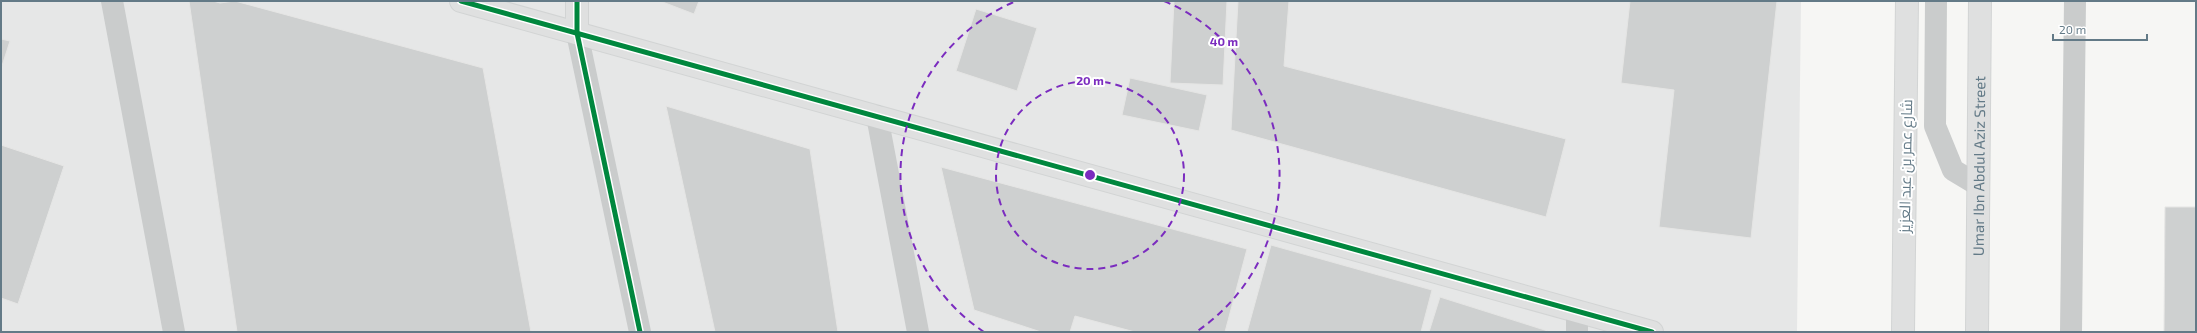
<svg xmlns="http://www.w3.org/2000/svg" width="2197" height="333" font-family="'Exo 2',Cairo,sans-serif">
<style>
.built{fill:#e6e7e7}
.building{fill:#ced0d0;stroke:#e5e5e4}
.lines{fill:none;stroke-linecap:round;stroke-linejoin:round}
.secondary-casing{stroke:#d2d4d4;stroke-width:24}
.street{stroke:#cacccc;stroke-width:22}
.secondary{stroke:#dfe0e0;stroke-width:22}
.cycleway-casing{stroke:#fff;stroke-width:8}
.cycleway{stroke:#00873e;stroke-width:5}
.ring{fill:none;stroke:#7b2cbf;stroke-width:2;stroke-dasharray:7 5}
.labels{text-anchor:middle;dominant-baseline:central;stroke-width:4;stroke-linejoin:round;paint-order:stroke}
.street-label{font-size:15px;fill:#637a87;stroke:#fff}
.centre{fill:#7b2cbf;stroke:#fff;stroke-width:2}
.ring-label{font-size:12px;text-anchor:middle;font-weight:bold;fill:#7b2cbf;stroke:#fff;stroke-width:4;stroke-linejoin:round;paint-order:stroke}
</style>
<rect width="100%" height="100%" fill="#f6f6f4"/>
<path class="built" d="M1,1h1800l-4,331h-1796z"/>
<g class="building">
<path d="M189,1h24l7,2 15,-2 248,67 48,264h-294z"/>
<path d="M660,1h39l-5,13z"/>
<path d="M1174,1h53l-4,84 -53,-2z"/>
<path d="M1238,1h51l-5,65 282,73 -20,78 -315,-87z"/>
<path d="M1630,1h147l-26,237 -92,-11 15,-137 -53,-7z"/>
<path d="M976,9l61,19 -20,63 -61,-20z"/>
<path d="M1,39l9,2 -9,28z"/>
<path d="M1130,78l77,17 -8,36 -77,-16z"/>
<path d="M666,106l144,43 28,183h-123z"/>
<path d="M1,145l63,21 -46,138 -17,-6z"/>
<path d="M941,167l306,82 -22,83h-90l-60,-16 -5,16h-29l-67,-22z"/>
<path d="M2165,207h31v125h-32z"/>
<path d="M1271,245l161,45 -11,42h-174z"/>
<path d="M1440,297l111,35h-122z"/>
</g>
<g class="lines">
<g class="secondary-casing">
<g id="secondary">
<path d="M461,1l1191,331"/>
<path d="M577,33v-32"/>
<path d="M1903,332l4,-331"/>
<path id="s1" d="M1977,332l3,-331"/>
</g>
</g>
<g class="street">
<path d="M112,1l62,331"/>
<path d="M1936,1l-1,125 18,44 25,15"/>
<path d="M577,33l63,299"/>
<path d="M877,116l41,216"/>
<path d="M1577,311v21"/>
<path d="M2071,332l4,-331"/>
</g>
<use href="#secondary" class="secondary"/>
<g class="cycleway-casing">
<g id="cycleway">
<path d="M461,1l1191,331"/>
<path d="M577,1v32l63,299"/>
</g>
</g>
<use href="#cycleway" class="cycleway"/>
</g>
<g class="ring">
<circle cx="1090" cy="175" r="94"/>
<path d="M984 332A189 189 0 0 1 1016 1M1164 1A189 189 0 0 1 1196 332"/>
</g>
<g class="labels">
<g class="street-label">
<text transform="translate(1905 166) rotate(-89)">شارع عمر بن عبد العزيز</text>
<text stroke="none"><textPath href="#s1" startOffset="166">Umar Ibn Abdul Aziz Street</textPath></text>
</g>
</g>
<circle cx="1090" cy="175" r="6" class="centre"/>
<g class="ring-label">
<text x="1224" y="46">40 m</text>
<text x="1090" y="85">20 m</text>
</g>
<rect width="2197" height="333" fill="none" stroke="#637a87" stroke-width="4"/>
<path d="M2053 34v6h94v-6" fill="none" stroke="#637a87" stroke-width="2"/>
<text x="2059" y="34" font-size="12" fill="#637a87" stroke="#ffffff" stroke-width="3" paint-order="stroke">20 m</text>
</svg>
